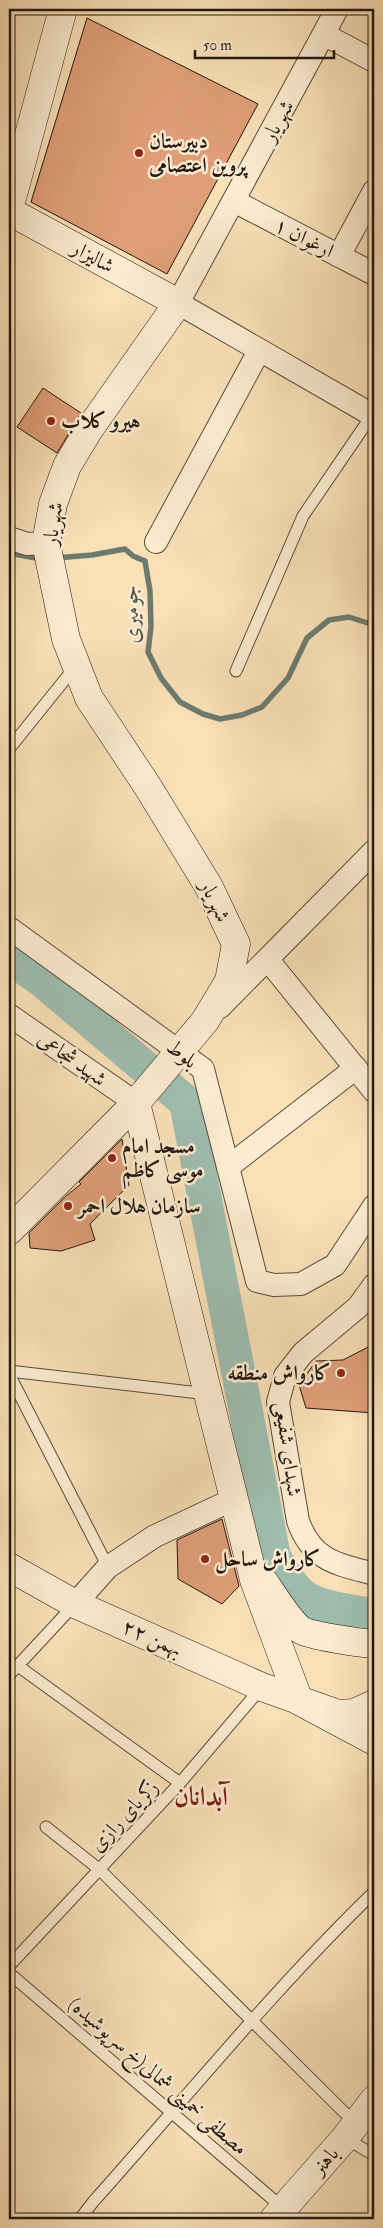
<svg xmlns="http://www.w3.org/2000/svg" width="383" height="2228" font-family="'IM FELL Double Pica',Amiri,serif">
<style>
.lines{fill:none;stroke-linecap:round;stroke-linejoin:round}
.stream{stroke:#6d7b6f;stroke-width:5.5}
.river{stroke:#9ebdaf;stroke-width:34}
.building{fill:#df9e77;stroke:#231810}
.lane-casing{stroke:#584a3a;stroke-width:13}
.street-casing{stroke:#584a3a;stroke-width:24}
.secondary-casing{stroke:#231810;stroke-width:29}
.lane{stroke:#fbebd0;stroke-width:11}
.street{stroke:#fbebd0;stroke-width:22}
.secondary{stroke:#fbebd0;stroke-width:28}
.poi-dot{fill:#8f2418;stroke:#fbebd0;stroke-width:2}
.labels{text-anchor:middle;dominant-baseline:central;stroke-width:5;stroke-linejoin:round;paint-order:stroke}
.street-label{font-size:21px;fill:#231810;stroke:#fbebd0}
.poi-label{font-size:21px;font-weight:bold;fill:#231810;stroke:#fbebd0;text-anchor:start}
.water-label{font-size:22px;font-style:italic;fill:#4e5248;stroke:#fbebd0}
.district-label{font-size:26px;font-weight:bold;fill:#7a1f14;stroke:#fbebd0}
</style>
<rect width="100%" height="100%" fill="#f9e0b7"/>
<filter id="stains"><feTurbulence type="fractalNoise" baseFrequency=".004" numOctaves="4"/><feColorMatrix values="0 0 0 0 .2 0 0 0 0 .09 0 0 0 0 .02 0 0 0 .5 -.17"/></filter>
<radialGradient id="worn" r=".72"><stop offset=".6" stop-color="#630" stop-opacity="0"/><stop offset="1" stop-color="#630" stop-opacity=".3"/></radialGradient>
<g class="lines">
<g class="stream">
<path d="M9,553l32,6"/>
<path d="M55,558l37,-3 33,-6 8,7 12,5 5,30 1,36 -3,25 13,26 19,24 23,12 17,5 22,-4 20,-8 26,-29 19,-40 22,-18 20,-3 25,8"/>
</g>
<path class="river" d="M9,957l35,25 142,120 88,455c9,14 19,34 35,43 16,8 47,13 65,15"/>
</g>
<g class="building">
<path d="M87,18l171,86 -91,170 -136,-72z"/>
<path d="M43,388l38,25 -24,40 -40,-26z"/>
<path d="M122,1139l7,46 -39,39 5,16 -34,11 -31,-3 -1,-15 37,-37 15,-12 -2,-2z"/>
<path d="M374,1344v69l-68,-5 -7,-23 17,-24 27,-1z"/>
<path d="M222,1519l17,67 -17,18 -44,-25 -1,-39z"/>
</g>
<g class="lines">
<g class="lane-casing">
<g id="lane">
<path d="M236,671l67,-155 69,-101"/>
<path d="M9,749l66,-82"/>
<path d="M9,1371l199,23"/>
<path d="M9,1374l99,193"/>
<path d="M18,1666l162,117"/>
<path d="M9,1675l66,-71"/>
<path d="M46,1827l54,43 255,253"/>
<path d="M9,1966l171,-183 82,-96"/>
<path d="M9,1973l274,235"/>
<path d="M345,2138l29,17"/>
<path d="M80,2219l13,-17c93,-104 181,-213 281,-310"/>
</g>
</g>
<g class="street-casing">
<g id="street">
<path d="M337,9l-159,294 196,113"/>
<path d="M325,35l49,26"/>
<path d="M234,201l140,73"/>
<path d="M339,256l35,-65"/>
<path d="M9,538l18,6 19,-1"/>
<path d="M156,542l103,-191"/>
<path d="M9,928l194,141 54,212 17,4 27,-1 34,-19 39,-59"/>
<path d="M268,960l106,131"/>
<path d="M220,1007l154,-156"/>
<path d="M9,1015l127,88"/>
<path d="M228,1167l128,-99"/>
<path d="M374,1285l-16,22 -55,46 -18,23 -7,26 20,119c14,40 39,43 76,53"/>
<path d="M75,1604l33,-37 47,-31 79,-37"/>
</g>
</g>
<g class="secondary-casing">
<g id="secondary">
<path d="M9,209l54,-200"/>
<path d="M9,211l169,92 -90,128 -21,35 -14,38 -7,39 20,96 23,59 59,89 61,100 27,57 -7,37 -24,40 -69,82 -127,128"/>
<path d="M136,1103l118,477 45,121 75,40"/>
<path d="M9,1567l66,37 187,83 76,27 16,-1 20,-9"/>
<path d="M265,1583c8,12 25,39 36,47 10,6 60,13 73,14"/>
<path d="M274,2219l71,-81 29,-38"/>
</g>
</g>
<use href="#lane" class="lane"/>
<use href="#street" class="street"/>
<use href="#secondary" class="secondary"/>
</g>
<g class="poi-dot">
<circle cx="139" cy="153" r="5"/>
<circle cx="51" cy="421" r="5"/>
<circle cx="112" cy="1158" r="5"/>
<circle cx="68" cy="1206" r="5"/>
<circle cx="341" cy="1373" r="5"/>
<circle cx="205" cy="1559" r="5"/>
</g>
<g class="labels">
<g class="street-label">
<text transform="translate(278 121) rotate(-61)">شهریار</text>
<text transform="translate(304 238) rotate(27)">ارغوان ۱</text>
<text transform="translate(93 257) rotate(29)">شالیزار</text>
<text transform="translate(53 524) rotate(-82)">شهریار</text>
<text transform="translate(215 901) rotate(64)">شهریار</text>
<text transform="translate(182 1054) rotate(38)">بلوط</text>
<text transform="translate(72 1059) rotate(35)">شهید شجاعی</text>
<text transform="translate(288 1449) rotate(82)">شهدای شفیعی</text>
<text transform="translate(152 1638) rotate(24)">۲۲ بهمن</text>
<text transform="translate(124 1816) rotate(-47)">زکریای رازی</text>
<text transform="translate(158 2076) rotate(41)">مصطفی خمینی شمالی(خ سرپوشیده)</text>
<text transform="translate(325 2161) rotate(-49)">باهنر</text>
</g>
<g class="poi-label">
<text x="149" y="141">دبیرستان<tspan x="149" dy="24">پروین اعتصامی</tspan></text>
<text x="61" y="421">هیرو کلاب</text>
<text x="122" y="1146">مسجد امام<tspan x="122" dy="24">موسی کاظم</tspan></text>
<text x="78" y="1206">سازمان هلال احمر</text>
<text x="331" y="1373" text-anchor="end">کارواش منطقه</text>
<text x="215" y="1559">کارواش ساحل</text>
</g>
<g class="water-label">
<text transform="translate(131 614) rotate(-92)">جومیری</text>
</g>
<g class="district-label">
<text x="201" y="1797">آبدانان</text>
</g>
</g>
<rect width="383" height="2228" fill="none" stroke="#f9e0b7" stroke-width="30"/>
<rect x="10" y="10" width="363" height="2208" fill="none" stroke="#231810" stroke-width="2.5"/>
<rect x="15" y="15" width="353" height="2198" fill="none" stroke="#231810"/>
<path d="M195 50v8h139v-8" fill="none" stroke="#231810" stroke-width="2.5"/>
<text x="203" y="50" font-size="15" fill="#231810" stroke="#fbebd0" stroke-width="4" paint-order="stroke">50 m</text>
<rect width="100%" height="100%" filter="url(#stains)"/>
<rect width="100%" height="100%" fill="url(#worn)"/>
</svg>
